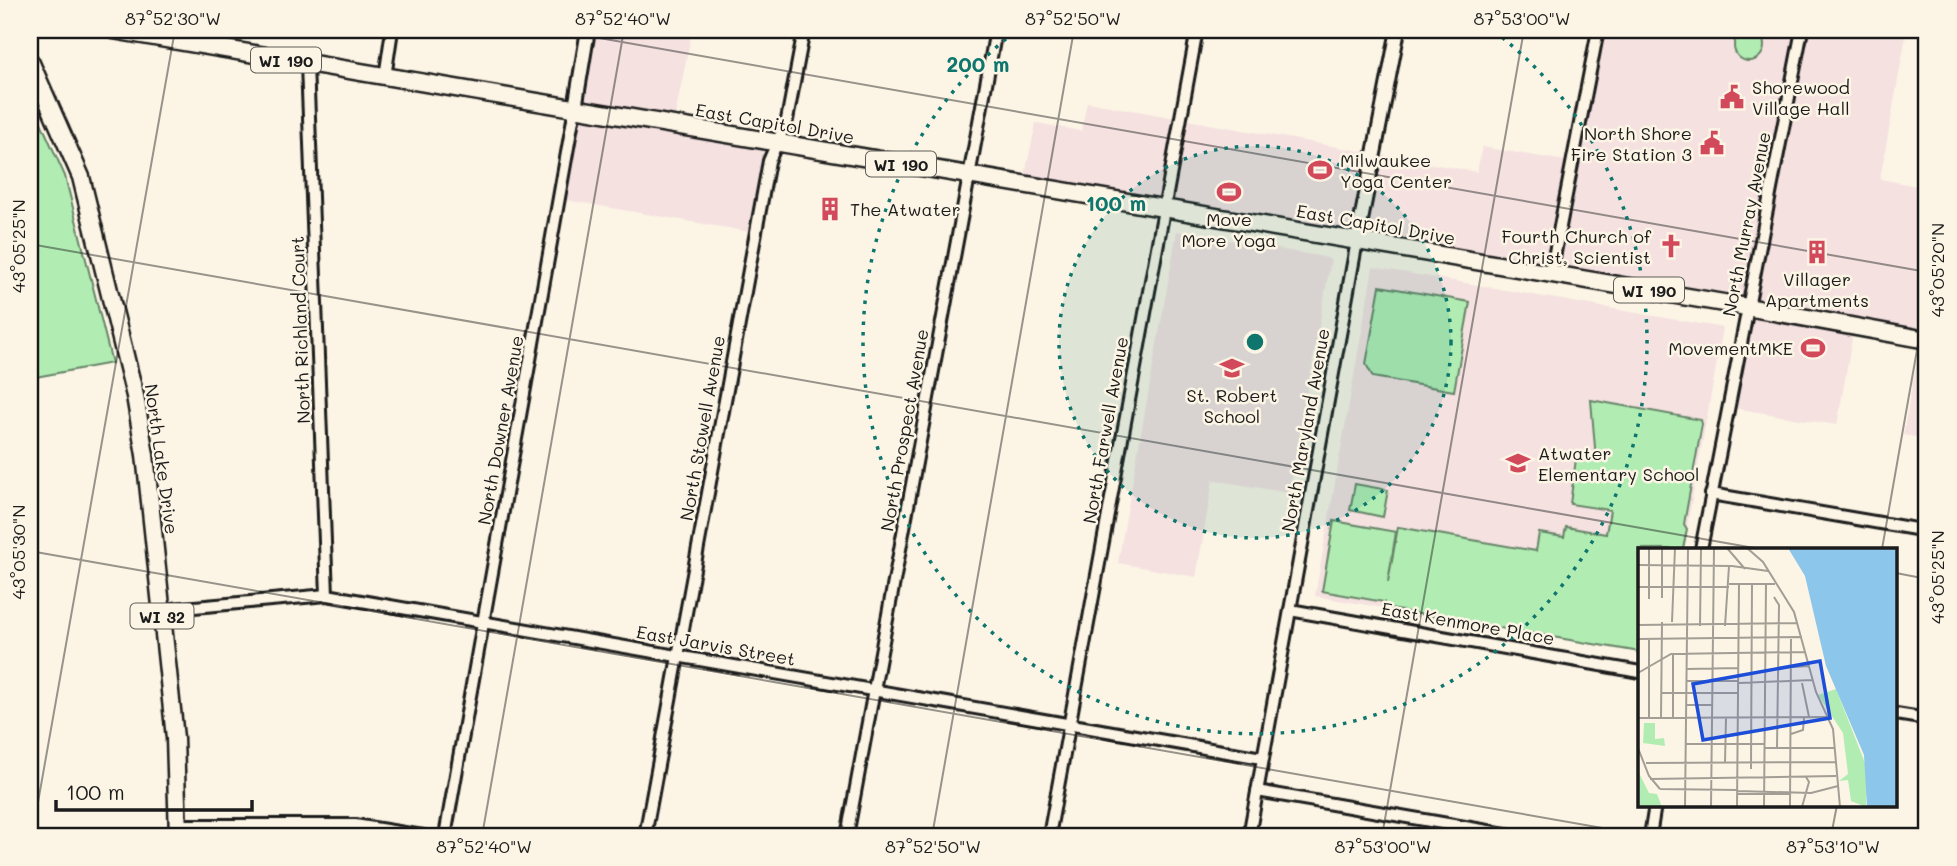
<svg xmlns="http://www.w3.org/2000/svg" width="1957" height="866" font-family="Mali,sans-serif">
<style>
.built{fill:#f4e1e0}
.green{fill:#b1edb3;stroke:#668468;stroke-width:2}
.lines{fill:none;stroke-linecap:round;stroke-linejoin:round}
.minor-casing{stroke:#1c1c1c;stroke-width:16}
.tertiary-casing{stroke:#1c1c1c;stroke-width:18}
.primary-casing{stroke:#1c1c1c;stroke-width:21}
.minor{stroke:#fcf5e5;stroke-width:10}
.tertiary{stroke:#fcf5e5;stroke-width:12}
.primary{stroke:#fcf5e5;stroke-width:16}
.ticks{fill:none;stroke:#1c1c1c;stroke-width:2;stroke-opacity:0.45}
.ring{fill:none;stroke:#0f766e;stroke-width:3.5;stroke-dasharray:3.5 7}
.labels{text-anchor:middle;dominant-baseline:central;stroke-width:5;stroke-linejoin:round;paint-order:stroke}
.shield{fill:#fcf5e5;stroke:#5f5d58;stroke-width:2}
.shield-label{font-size:16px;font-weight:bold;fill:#1c1c1c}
.poi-label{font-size:18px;fill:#1c1c1c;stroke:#fcf5e5;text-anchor:start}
.street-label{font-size:18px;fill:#1c1c1c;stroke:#fcf5e5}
.inset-road{fill:none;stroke:#a29e95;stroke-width:2}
.view{fill:#1d4ed8;fill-opacity:0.15;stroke:#1d4ed8;stroke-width:3.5}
.inset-edge{fill:none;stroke:#1c1c1c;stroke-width:3.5}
.centre{fill:#0f766e;stroke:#fcf5e5;stroke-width:3.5}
.ring-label{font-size:21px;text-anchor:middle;font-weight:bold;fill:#0f766e;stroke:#fcf5e5;stroke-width:5;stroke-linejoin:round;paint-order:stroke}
.neatline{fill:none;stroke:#1c1c1c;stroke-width:2.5}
.ticks-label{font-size:18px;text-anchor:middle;fill:#1c1c1c}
</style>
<rect width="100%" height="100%" fill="#fcf5e5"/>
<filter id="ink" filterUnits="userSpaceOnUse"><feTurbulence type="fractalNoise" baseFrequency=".0143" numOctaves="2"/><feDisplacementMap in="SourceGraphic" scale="14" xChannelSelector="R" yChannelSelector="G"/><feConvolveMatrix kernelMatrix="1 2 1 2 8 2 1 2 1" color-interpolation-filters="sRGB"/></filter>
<g filter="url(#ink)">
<g class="built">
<path d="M588,30h68l35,6 -18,89 105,18 -22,90 -196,-34z"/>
<path d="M1598,30h309l-27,149 47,9v251l-24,-4 17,-95 -66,-13 -17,98 -109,-18 19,-100 -724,-123 13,-61 45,8 6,-29 390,70 5,-25 90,15z"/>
<path d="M1177,231l147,26 7,3 -42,233 -76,-13 -17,97 -78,-14z"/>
<path d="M1373,267l350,61 -40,221h-43v103l-325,-56z"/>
</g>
<g class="green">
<circle cx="1749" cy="46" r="15"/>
<path d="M30,98l35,78 47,187 -82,15z"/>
<path d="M1380,286l90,16 -16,89 -81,-14 -7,-13z"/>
<path d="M1591,400l110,20 1,4 -18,100 3,5 -4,20h-43v103l-256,-44v-6l-62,-11 12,-70 62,11 -8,50 10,-55 138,24 3,-18 25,4 2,-10 40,7 4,-24 -40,-6 6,-45h20z"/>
<path d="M1355,484l33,6 -5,27 -33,-7z"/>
</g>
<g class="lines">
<g class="minor-casing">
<g id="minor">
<path d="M307,64l20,531"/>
<path d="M385,77l7,-47"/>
<path d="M1551,273l47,-243"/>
<path d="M1711,494l216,37"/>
<path d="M1701,549l101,-519"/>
<path d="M161,610l166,-15 935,163"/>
<path d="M1290,610l350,62"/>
<path d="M1896,714l31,5"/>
<path d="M1257,791l260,45"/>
<path d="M178,825h177l68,11"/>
<path d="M445,836l130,-728"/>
<path d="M645,836l124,-675 18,-41 17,-90"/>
<path d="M847,836l149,-806"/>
<path d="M1049,836l148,-806"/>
<path d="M1249,836l108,-595"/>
<path d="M1650,836l5,-31"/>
</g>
</g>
<g class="tertiary-casing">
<g id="tertiary">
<path d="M575,108l13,-78"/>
<path d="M1357,241l41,-211"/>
</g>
</g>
<g class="primary-casing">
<g id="primary">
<path d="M113,30l1634,277 180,33"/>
<path d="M30,61l51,116 54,219 10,59 30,283 3,98"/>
</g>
</g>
<use href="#minor" class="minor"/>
<use href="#tertiary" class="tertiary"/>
<use href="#primary" class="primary"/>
</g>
</g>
<path class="ticks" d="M554,30l1373,242M30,244l1730,305M1882,549l45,-256M30,551l1618,285M1896,573l31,6M32,836l143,-806M482,836l142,-806M932,836l142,-806M1382,836l142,-806M1831,836l6,-31"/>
<circle cx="1255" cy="342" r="196" fill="#0f766e" fill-opacity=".12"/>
<g class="ring">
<circle cx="1255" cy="342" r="196"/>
<path d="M1494 31A392 392 0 1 1 1016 31"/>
</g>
<defs>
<g id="civic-bare" transform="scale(1.89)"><path d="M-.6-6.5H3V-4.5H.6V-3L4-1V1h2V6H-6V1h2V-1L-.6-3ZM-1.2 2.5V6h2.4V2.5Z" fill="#d1495b" stroke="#fcf5e5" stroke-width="2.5" paint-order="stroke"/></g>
<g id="stadium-bare" transform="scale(1.89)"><path d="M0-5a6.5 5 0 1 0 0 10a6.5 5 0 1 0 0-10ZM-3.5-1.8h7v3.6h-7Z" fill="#d1495b" stroke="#fcf5e5" stroke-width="2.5" paint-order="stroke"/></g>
<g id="building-bare" transform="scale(1.89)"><path d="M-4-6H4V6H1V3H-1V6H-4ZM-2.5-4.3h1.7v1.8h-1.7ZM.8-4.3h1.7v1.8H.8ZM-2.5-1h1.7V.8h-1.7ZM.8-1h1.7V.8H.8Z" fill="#d1495b" stroke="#fcf5e5" stroke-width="2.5" paint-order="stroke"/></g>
<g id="church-bare" transform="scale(1.89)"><path d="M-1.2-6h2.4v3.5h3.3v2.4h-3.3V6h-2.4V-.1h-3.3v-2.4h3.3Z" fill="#d1495b" stroke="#fcf5e5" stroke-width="2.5" paint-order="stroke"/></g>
<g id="school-bare" transform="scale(1.89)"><path d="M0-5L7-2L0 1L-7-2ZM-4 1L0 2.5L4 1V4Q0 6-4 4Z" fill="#d1495b" stroke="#fcf5e5" stroke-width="2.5" paint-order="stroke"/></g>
</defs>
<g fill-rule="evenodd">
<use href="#civic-bare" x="1732" y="97"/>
<use href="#civic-bare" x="1712" y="143"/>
<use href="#stadium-bare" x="1320" y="170"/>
<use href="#stadium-bare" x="1229" y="192"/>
<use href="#building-bare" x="830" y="209"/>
<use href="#church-bare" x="1671" y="246"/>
<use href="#building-bare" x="1817" y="252"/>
<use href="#stadium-bare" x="1813" y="348"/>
<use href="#school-bare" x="1232" y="368"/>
<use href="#school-bare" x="1518" y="463"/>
</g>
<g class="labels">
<g class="shield">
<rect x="251" y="47.5" width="70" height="25" rx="5"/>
<rect x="866" y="151.5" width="70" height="25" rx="5"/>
<rect x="1614" y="277.5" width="70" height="25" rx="5"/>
<rect x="130.5" y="603.5" width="63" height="25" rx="5"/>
</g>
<g class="shield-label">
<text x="286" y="60">WI 190</text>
<text x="901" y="164">WI 190</text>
<text x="1649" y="290">WI 190</text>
<text x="162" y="616">WI 32</text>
</g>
<g class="poi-label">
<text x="1752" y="87">Shorewood<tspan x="1752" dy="21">Village Hall</tspan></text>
<text x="1692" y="133" text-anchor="end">North Shore<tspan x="1692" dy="21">Fire Station 3</tspan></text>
<text x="1340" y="160">Milwaukee<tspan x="1340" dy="21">Yoga Center</tspan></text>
<text x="850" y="209">The Atwater</text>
<text x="1229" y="219" text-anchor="middle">Move<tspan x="1229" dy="21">More Yoga</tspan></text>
<text x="1651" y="236" text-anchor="end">Fourth Church of<tspan x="1651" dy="21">Christ, Scientist</tspan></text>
<text x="1817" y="279" text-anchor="middle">Villager<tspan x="1817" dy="21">Apartments</tspan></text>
<text x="1793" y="348" text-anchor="end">MovementMKE</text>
<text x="1232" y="395" text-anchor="middle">St. Robert<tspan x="1232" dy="21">School</tspan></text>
<text x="1538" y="453">Atwater<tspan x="1538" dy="21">Elementary School</tspan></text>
</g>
<g class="street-label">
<text transform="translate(775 123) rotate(10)">East Capitol Drive</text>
<text transform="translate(1376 224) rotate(10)">East Capitol Drive</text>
<text transform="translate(1746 224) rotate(-79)">North Murray Avenue</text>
<text transform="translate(300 330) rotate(-92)">North Richland Court</text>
<text transform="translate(702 428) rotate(-80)">North Stowell Avenue</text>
<text transform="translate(500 430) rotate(-80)">North Downer Avenue</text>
<text transform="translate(904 430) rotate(-80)">North Prospect Avenue</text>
<text transform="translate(1105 430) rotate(-80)">North Farwell Avenue</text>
<text transform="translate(1305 430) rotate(-80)">North Maryland Avenue</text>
<text transform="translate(162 459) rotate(82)">North Lake Drive</text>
<text transform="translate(1468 623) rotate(10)">East Kenmore Place</text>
<text transform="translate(716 645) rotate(10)">East Jarvis Street</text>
</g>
</g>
<g transform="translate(1638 548)">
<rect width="259" height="259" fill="#fcf5e5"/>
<path d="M198,141l31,79 -1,39 -15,-6 -3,-21 -9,1 9,-7 -5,-41 -25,-38zM6,175h11v16l9,-1 1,8 -22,-3zM0,223l11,22 8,1 5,13h-23z" fill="#b1edb3"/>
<path d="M150,0h109v259h-30l-3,-52 -38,-89 -21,-90z" fill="#8cc7eb"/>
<path class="inset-road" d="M89,0l18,21M109,0l16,14 31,50 22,80 17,37 7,78M0,17l94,1 36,5M91,36h46M0,39h91M24,50v-50M11,51v-51M34,74l3,-74M0,77l159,-2M62,78l1,-78M87,78l4,-60M0,91l164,-2M140,120l31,-2M49,121l52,-1M0,125l33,-19 134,-2M49,133h52M101,135l73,-3M164,135l7,34M23,145h78M49,157h26M0,170l191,-1M11,170v-78M23,170l1,-96M35,170v-64M153,186l12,-4 1,-12M48,196h78M0,200l11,28 11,13M127,200h70M139,200l2,-143 -5,-8 3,5M8,215l190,-1M87,215l1,-45M113,221l1,-185M12,231l186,-3M22,241l78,1M100,243l73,2 27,-7M99,246h54M47,259l3,-259M73,259l3,-259M99,259l2,-223M126,259l2,-223M152,259l1,-168M164,259l7,-25 -3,-5"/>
<path class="view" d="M182,113l10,57 -127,22 -10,-56z"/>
<rect width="259" height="259" class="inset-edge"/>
</g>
<circle cx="1255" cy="342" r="10" class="centre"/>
<g class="ring-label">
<text x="978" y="72">200 m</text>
<text x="1116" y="211">100 m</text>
</g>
<rect width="1957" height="866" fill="none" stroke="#fcf5e5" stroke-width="77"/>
<path d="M56 800v10h196v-10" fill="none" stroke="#1c1c1c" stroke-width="3.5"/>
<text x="66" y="800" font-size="21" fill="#1c1c1c" stroke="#fcf5e5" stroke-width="5" paint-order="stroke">100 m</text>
<rect x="38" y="38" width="1880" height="790" class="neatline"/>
<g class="ticks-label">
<text x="173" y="25">87°52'30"W</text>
<text x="623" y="25">87°52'40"W</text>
<text x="1073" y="25">87°52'50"W</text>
<text x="1522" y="25">87°53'00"W</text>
<text transform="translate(19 246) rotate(-90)" y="6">43°05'25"N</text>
<text transform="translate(1938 270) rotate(-90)" y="6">43°05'20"N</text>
<text transform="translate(19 552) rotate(-90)" y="6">43°05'30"N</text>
<text transform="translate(1938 577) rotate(-90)" y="6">43°05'25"N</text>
<text x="484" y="853">87°52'40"W</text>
<text x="933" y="853">87°52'50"W</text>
<text x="1383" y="853">87°53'00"W</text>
<text x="1833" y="853">87°53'10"W</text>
</g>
</svg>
